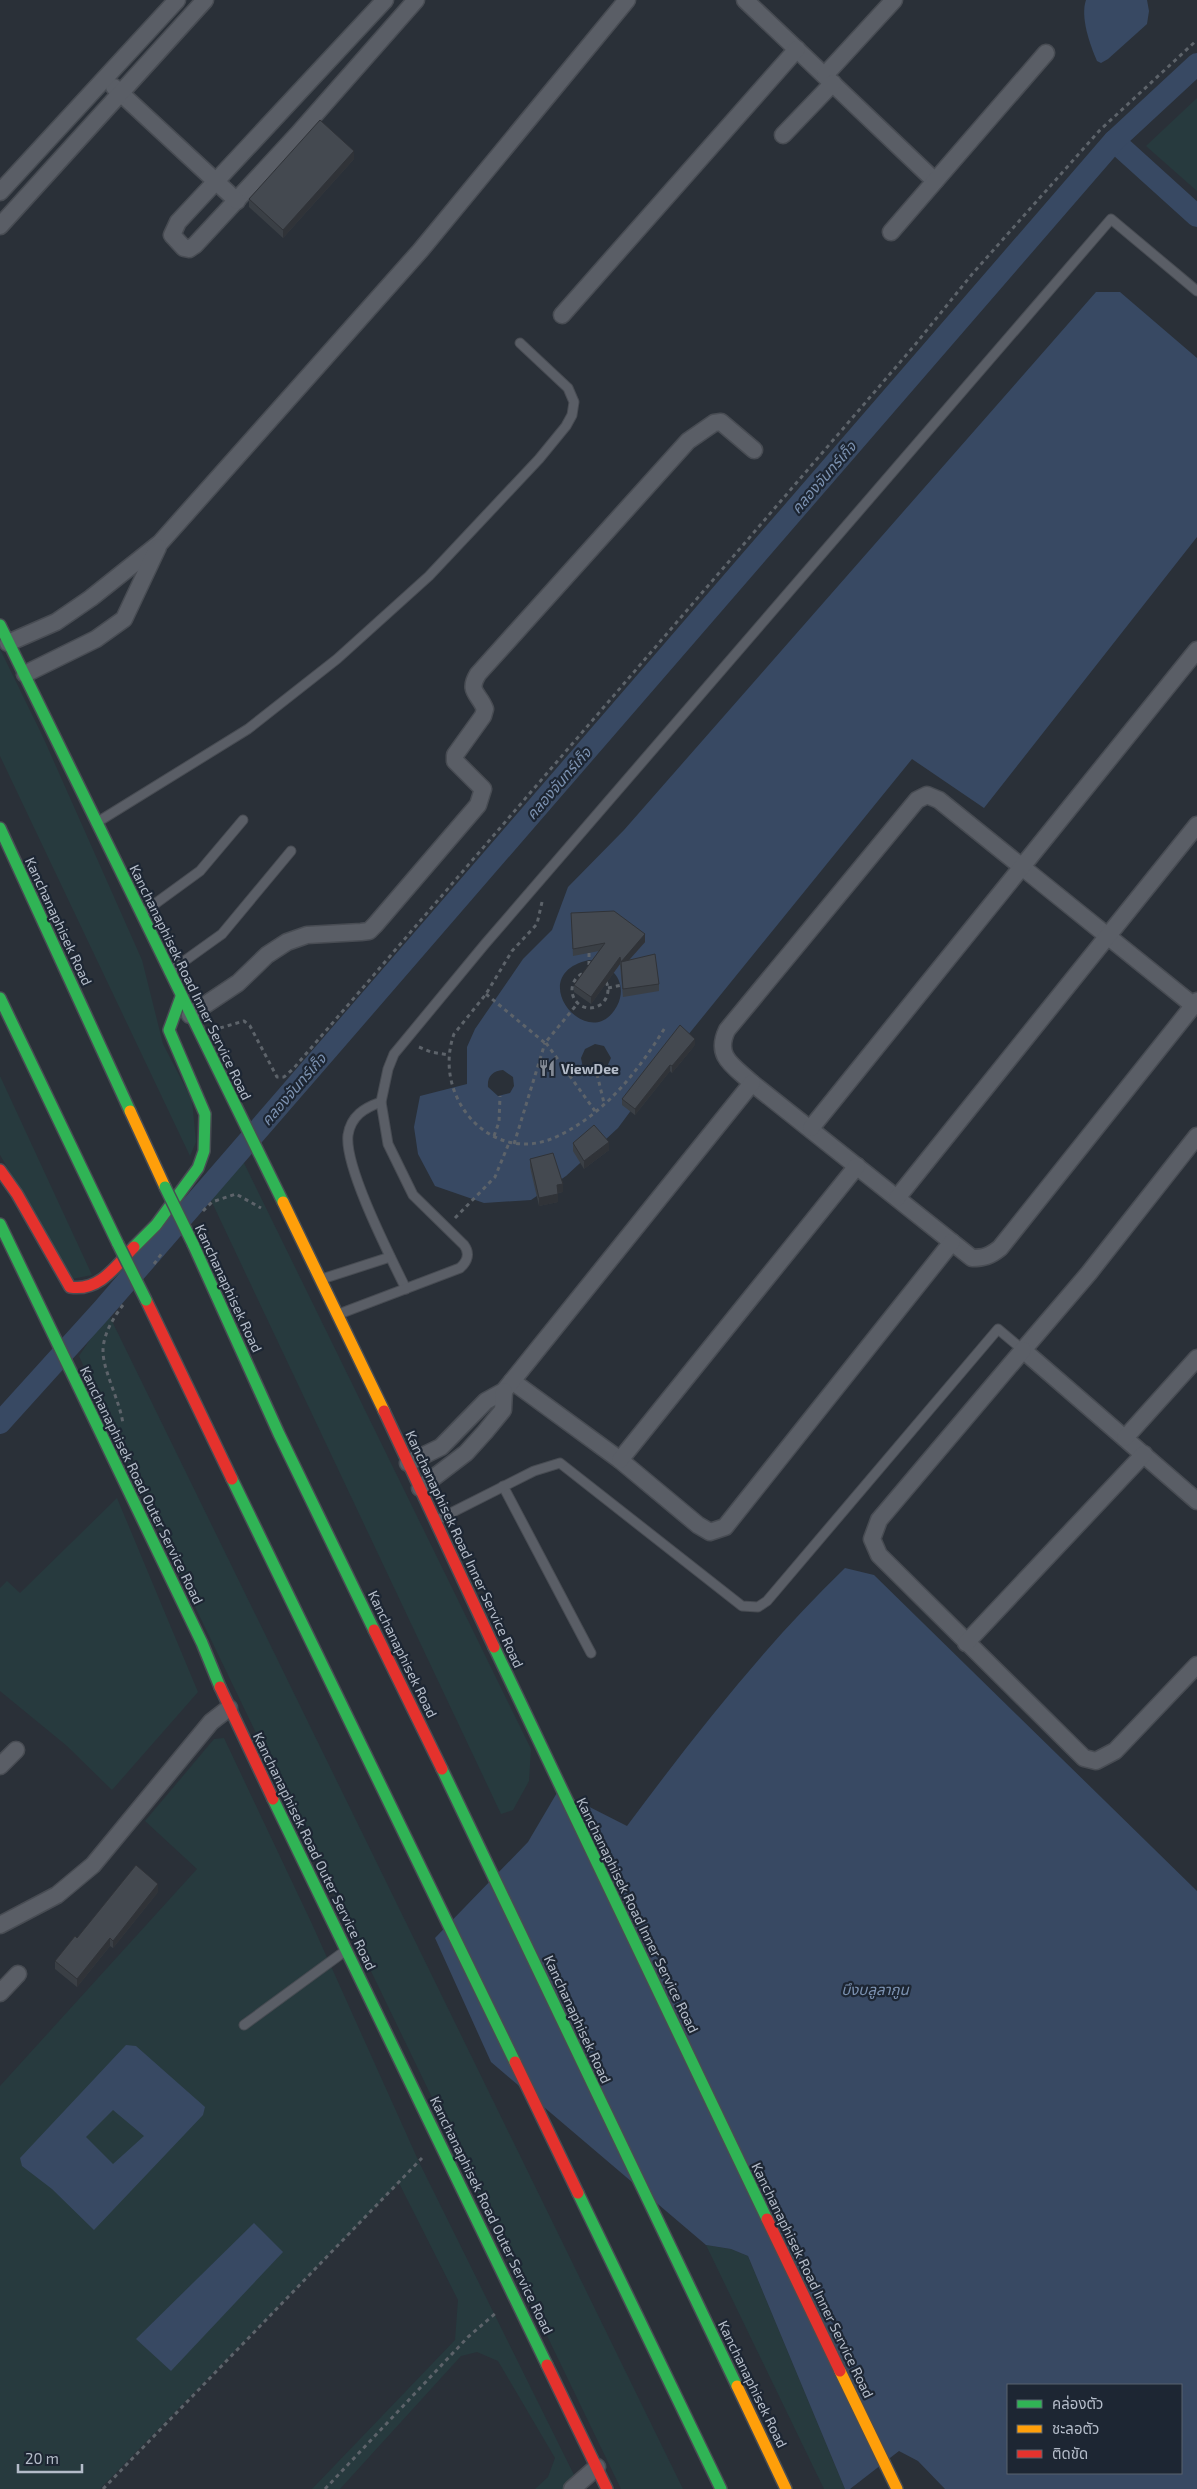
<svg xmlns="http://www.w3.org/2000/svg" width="1197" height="2489" font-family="'Exo 2','Noto Sans Thai',sans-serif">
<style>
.green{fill:#273a3e}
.water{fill:#384963;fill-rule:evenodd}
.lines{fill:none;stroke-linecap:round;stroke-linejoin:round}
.canal{stroke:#384963;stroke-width:22}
.lane-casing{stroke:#484c53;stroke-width:11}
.street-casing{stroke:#484c53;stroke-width:19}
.fast-casing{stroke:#484c53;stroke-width:14}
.slow-casing{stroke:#484c53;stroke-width:14}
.jam-casing{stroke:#484c53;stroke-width:14}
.path{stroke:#5d636a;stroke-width:3;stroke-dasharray:4 4;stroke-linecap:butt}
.lane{stroke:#5a5e66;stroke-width:9}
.street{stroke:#5a5e66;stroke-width:16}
.fast{stroke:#30b455;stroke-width:11}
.slow{stroke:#ff9f0a;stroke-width:11}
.jam{stroke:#e5322d;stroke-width:11}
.fast-bridge-casing{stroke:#474c53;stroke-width:14;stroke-linecap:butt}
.fast-bridge{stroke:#30b455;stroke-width:11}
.wall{fill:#3a3f45}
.shaded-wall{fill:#303338}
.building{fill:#444950;stroke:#303338}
.labels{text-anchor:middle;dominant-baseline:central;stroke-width:4.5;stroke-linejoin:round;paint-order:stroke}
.street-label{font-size:14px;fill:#b4bcc9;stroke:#1d2633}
.poi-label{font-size:14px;font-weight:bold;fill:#b4bcc9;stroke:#1d2633;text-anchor:start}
.water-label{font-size:15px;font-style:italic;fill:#7c92b1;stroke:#1d2633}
</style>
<rect width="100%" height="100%" fill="#2a3038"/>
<g class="green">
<path d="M1197,98v93l-51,-45z"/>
<path d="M0,649l43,88 99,223 21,84 29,56 4,42 -6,14 -190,-400z"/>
<path d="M0,1076l92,199 -20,4 -72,-124z"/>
<path d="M242,1159l289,590 -2,32 -16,29 -12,4 -292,-618z"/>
<path d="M108,1313l575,1176h-62l-434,-899 -108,-234z"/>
<path d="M117,1498l81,194 -86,98 -45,-44 -67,-55v-103l7,-7 13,12z"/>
<path d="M224,1738l88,186 107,238 162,327h-46l13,-12 7,-19 -57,-97 -21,-9 -16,4 -121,133h-28l143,-149 3,-40 -59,-117 -299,306h-100v-403l197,-217 -52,-48 69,-82z"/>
<path d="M706,2245l25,4 17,7 97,233h-21z"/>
</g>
<g class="water">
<path d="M1086,0h61l2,11 -2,13 -39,35 -7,4 -4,-2c-7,-16 -17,-44 -11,-61z"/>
<path d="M1096,292h24l77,66v179l-213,271 -72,-49 -237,292 -57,77 -52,48 -35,24 -47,3 -49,-17 -17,-32 -4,-27 6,-31 47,-12v-37l8,-18 48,-70 29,-29 16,-43 56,-57zM589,960c23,3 40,23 28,46 -27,51 -96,-31 -28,-46zM595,1044l9,2 7,12 -6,13 -9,4 -13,-7 -2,-10 4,-9zM503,1070l10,7 1,9 -4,7 -12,3 -10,-9c-1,-11 5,-16 15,-17z"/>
<path d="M845,1568l29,7 323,316v598h-252l-27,-28 -19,-10 -49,38h-5l-97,-233 -17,-7 -25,-4 -215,-183 -56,-124 93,-96 30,-51 69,35c67,-90 137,-180 218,-258zM1008,2385h173v88h-173z"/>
<path d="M126,2045l10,1 69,61 -2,8 -109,115 -42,-41 -30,-23 -2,-8zM113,2110l31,26 -31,28 -27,-27z"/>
<path d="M254,2223l29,29 -112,119 -35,-32z"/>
</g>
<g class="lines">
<g class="canal">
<path d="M1114,141l83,75"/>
<path d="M0,1423l103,-114 1011,-1168 83,-77"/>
</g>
<g class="lane-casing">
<g id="lane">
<path d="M96,823l152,-94 89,-70 92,-83 110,-117 27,-33 6,-11 2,-13 -6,-14 -48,-45"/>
<path d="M141,914l59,-43 43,-51"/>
<path d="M169,972l53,-38 69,-83"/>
<path d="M381,1102c-17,6 -30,14 -33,33 -4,32 43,123 58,154"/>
<path d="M322,1279l68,-22"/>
<path d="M339,1314l121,-46c8,-7 10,-15 4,-23l-51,-50 -25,-51 -7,-42 7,-33 6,-15 91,-110 626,-725 86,72"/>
<path d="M503,1486l88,167"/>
<path d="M435,1521l99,-50 26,-8 182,143 16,1 9,-6 231,-272 25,21"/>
<path d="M244,2025l101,-74"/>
</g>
</g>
<g class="street-casing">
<g id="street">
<path d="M385,0l-207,222 -6,13 12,13 5,1 6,-4 102,-110 119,-135"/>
<path d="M745,0l190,181"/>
<path d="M825,75l69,-75"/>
<path d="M114,87l123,114"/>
<path d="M783,135l50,-52"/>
<path d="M0,192l177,-192"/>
<path d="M0,226l205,-226"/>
<path d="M891,232l155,-179"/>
<path d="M562,315l235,-266"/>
<path d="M8,643l48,-21 35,-24 69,-55 260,-292 207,-251"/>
<path d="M25,674l71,-35 28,-20 34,-72"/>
<path d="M1193,1005l-254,-205 -12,-5 -10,5 -190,230c-13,27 7,36 25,53l220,175c12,0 18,-2 28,-10l197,-247"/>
<path d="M190,1015l48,-32 29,-28 20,-13 20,-7 54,-3 8,-1 6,-6 103,-120 5,-16 -28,-28v-6l28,-39 2,-7c-6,-16 -18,-17 -7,-35l210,-233 26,-18 7,-1 33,28"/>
<path d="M811,1128l386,-478"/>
<path d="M1197,1136l-108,137 -66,77 174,151"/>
<path d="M897,1198l300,-373"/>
<path d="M1023,1350l-144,170 -7,19 7,16 205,203 12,3 19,-10 82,-86"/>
<path d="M512,1381l108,79 78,65 12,7 15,-5 227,-285"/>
<path d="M1125,1438l72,-80"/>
<path d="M620,1460l237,-294"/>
<path d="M408,1463l33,-16 45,-46 18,-10 248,-308"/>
<path d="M420,1488l46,-35 19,-21 18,-22 1,-19"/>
<path d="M966,1643l178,-189"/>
<path d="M0,1766l16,-16"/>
<path d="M0,1925l57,-30 36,-30 118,-143 18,-14"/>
<path d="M0,1993l18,-19"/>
<path d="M572,2489l25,-22"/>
</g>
</g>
<g class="fast-casing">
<g id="fast">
<path d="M0,625l283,577"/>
<path d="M0,828l130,283"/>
<path d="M0,998l118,246"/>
<path d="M0,1224l202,419 18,44"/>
<path d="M193,1244l86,190 95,196"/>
<path d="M134,1247l22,-22 42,-57 6,-17 1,-37 -36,-84 12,-33"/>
<path d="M232,1479l283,583"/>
<path d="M494,1647l273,572"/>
<path d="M442,1769l295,617"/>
<path d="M273,1799l274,566"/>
<path d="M578,2193l143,296"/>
</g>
</g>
<g class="slow-casing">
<g id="slow">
<path d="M130,1111l35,76"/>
<path d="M283,1202l101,209"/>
<path d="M840,2371l57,118"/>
<path d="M737,2386l49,103"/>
</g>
</g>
<g class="jam-casing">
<g id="jam">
<path d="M0,1170l17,24 53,93c29,5 46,-21 64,-40"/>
<path d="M146,1300l86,179"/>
<path d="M384,1411l110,236"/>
<path d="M374,1630l68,139"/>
<path d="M220,1687l53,112"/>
<path d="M515,2062l63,131"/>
<path d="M767,2219l73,152"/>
<path d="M547,2365l60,124"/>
</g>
</g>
<g class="path">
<path d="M542,902l-5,22 -25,27 -26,43 -32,40c-23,64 39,134 104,102 48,-23 81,-66 108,-110"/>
<path d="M589,953v15"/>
<circle cx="590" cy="990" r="18"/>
<path d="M608,988l14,-3"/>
<path d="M486,994l59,49 33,-40"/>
<path d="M220,1028l24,-7 6,5 27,51h7l9,-8 621,-723 59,-73 127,-143 97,-90"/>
<path d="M546,1043l49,68"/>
<path d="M419,1047l12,5 18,3"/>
<path d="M597,1074l7,29"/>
<path d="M494,1136l5,-14 1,-26"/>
<path d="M514,1144l31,-101"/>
<path d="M203,1211l9,-9 24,-8 25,14"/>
<path d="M455,1218l40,-41 14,-34"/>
<path d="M154,1264l8,-11"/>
<path d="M123,1305c-10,13 -20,30 -20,46 0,20 17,50 20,73"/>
<path d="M103,2489l319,-331"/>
<path d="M325,2489l143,-152 29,-25"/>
</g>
<use href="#lane" class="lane"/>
<use href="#street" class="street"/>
<use href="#fast" class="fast"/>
<use href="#slow" class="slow"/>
<use href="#jam" class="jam"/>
<g class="fast-bridge-casing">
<g id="fast-bridge">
<path d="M165,1187l28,57"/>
<path d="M118,1244l28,56"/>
</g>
</g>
<use href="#fast-bridge" class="fast-bridge"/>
</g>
<g class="wall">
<path d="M354,159l-71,79 -34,-31v-8z"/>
<path d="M571,913l74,29 -16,18 30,24v7l-36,6 -3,-33 -29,40 -17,-12v-7l25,-34 -26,5z"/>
<path d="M695,1045l-23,28 -2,-2 -35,44 -13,-10v-6z"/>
<path d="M573,1143l36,7 -25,19 -11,-18z"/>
<path d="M530,1159l33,33 -5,1v9l-19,4 -9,-39z"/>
<path d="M158,1892l-45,56 -3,-2 -33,41 -22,-18v-8l22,-23z"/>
</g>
<g class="shaded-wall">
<path d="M354,151v8l-71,79v-8z"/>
<path d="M645,934v8l-24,27v-7z"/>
<path d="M620,957v7l-29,40v-7z"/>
<path d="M695,1039v6l-23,28v-7z"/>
<path d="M670,1065v6l-35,44v-6z"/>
<path d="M609,1142v8l-25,19v-8z"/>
<path d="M563,1184v8l-6,1v-8z"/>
<path d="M558,1194v8l-19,4v-8z"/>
<path d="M158,1884v8l-45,56v-7z"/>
<path d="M110,1938v8l-33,41v-8z"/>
</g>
<g class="building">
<path d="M320,120l34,31 -71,79 -34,-31z"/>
<path d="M614,911l31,23 -24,28 -1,-5 -29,40 -17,-12 31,-42 -32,6 -2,-36z"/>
<path d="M655,954l4,30 -36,5 -2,-27z"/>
<path d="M680,1025l15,14 -23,27 -2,-1 -35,44 -13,-10z"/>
<path d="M594,1125l15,17 -25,19 -11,-18z"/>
<path d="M553,1153l10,31 -6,1 1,9 -19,4 -9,-39z"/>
<path d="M136,1865l22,19 -45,57 -3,-3 -33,41 -22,-18 20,-25 2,2z"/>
</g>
<defs>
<g id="restaurant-bare" transform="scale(1.35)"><path d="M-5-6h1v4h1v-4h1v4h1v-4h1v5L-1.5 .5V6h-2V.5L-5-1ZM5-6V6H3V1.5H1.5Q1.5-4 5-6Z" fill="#848b96" stroke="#1d2633" stroke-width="2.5" paint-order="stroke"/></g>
</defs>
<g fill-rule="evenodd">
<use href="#restaurant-bare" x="547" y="1068"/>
</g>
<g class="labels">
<g class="street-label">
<text transform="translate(59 921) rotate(65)">Kanchanaphisek Road</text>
<text transform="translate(191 982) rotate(64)">Kanchanaphisek Road Inner Service Road</text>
<text transform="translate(229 1288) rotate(65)">Kanchanaphisek Road</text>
<text transform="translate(142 1485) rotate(64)">Kanchanaphisek Road Outer Service Road</text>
<text transform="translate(465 1549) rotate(65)">Kanchanaphisek Road Inner Service Road</text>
<text transform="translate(403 1654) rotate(64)">Kanchanaphisek Road</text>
<text transform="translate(315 1851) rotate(64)">Kanchanaphisek Road Outer Service Road</text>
<text transform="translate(638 1915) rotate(64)">Kanchanaphisek Road Inner Service Road</text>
<text transform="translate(578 2019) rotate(65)">Kanchanaphisek Road</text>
<text transform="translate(492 2215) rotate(64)">Kanchanaphisek Road Outer Service Road</text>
<text transform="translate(813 2280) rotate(64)">Kanchanaphisek Road Inner Service Road</text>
<text transform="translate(753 2384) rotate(64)">Kanchanaphisek Road</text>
</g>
<g class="poi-label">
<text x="561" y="1068">ViewDee</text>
</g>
<g class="water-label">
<text transform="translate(823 477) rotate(-49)">คลองจันทร์เก็จ</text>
<text transform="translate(558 783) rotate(-49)">คลองจันทร์เก็จ</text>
<text transform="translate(293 1089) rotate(-49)">คลองจันทร์เก็จ</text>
<text x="875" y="1989">บึงบลูลากูน</text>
</g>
</g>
<rect x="1007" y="2384" width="175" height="90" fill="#1d2633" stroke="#59626f"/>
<rect x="1017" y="2400" width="25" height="8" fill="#30b455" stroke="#59626f"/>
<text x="1052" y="2409" font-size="15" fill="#b4bcc9">คล่องตัว</text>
<rect x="1017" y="2425" width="25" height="8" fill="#ff9f0a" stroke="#59626f"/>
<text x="1052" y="2434" font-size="15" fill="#b4bcc9">ชะลอตัว</text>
<rect x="1017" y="2450" width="25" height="8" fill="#e5322d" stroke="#59626f"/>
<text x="1052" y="2459" font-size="15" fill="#b4bcc9">ติดขัด</text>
<path d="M18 2464v8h64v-8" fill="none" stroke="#b4bcc9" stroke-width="2.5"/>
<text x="25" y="2464" font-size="15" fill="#b4bcc9" stroke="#1d2633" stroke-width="4" paint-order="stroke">20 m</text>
</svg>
